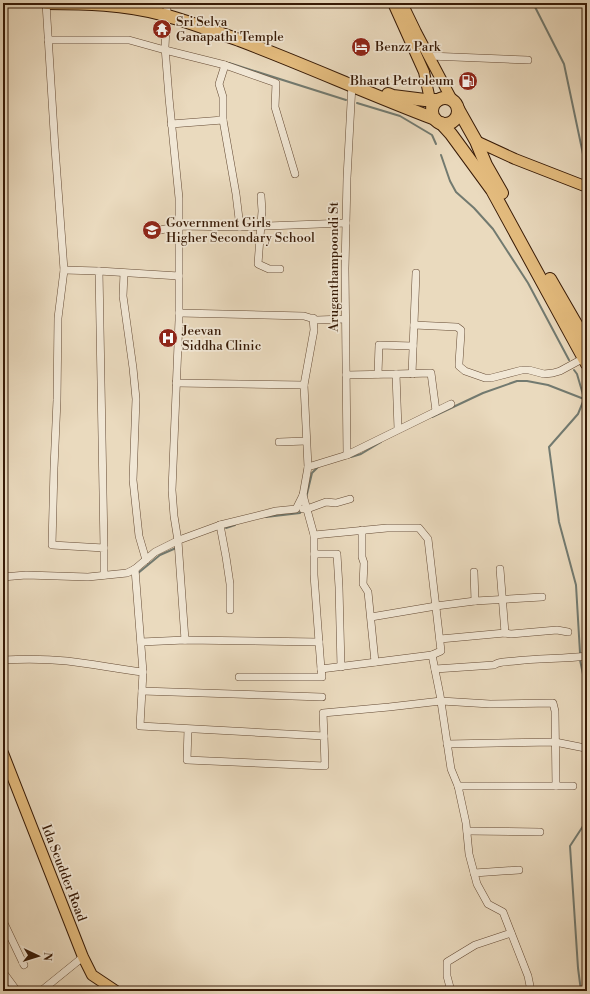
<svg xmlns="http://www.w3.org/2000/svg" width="590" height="994" font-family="'Libre Bodoni',serif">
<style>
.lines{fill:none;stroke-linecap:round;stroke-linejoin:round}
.stream{stroke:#727a70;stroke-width:2}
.street-casing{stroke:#644a34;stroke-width:8}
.primary-casing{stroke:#371a06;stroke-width:12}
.highway-casing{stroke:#371a06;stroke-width:14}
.street{stroke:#f1e7d5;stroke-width:7}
.primary{stroke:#e5bd7f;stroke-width:10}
.highway{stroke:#e5bd7f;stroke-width:12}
.labels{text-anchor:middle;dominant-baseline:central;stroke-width:3.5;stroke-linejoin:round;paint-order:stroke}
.poi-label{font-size:13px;fill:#371a06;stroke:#f1e7d5;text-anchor:start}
.street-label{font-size:13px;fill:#371a06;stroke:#f1e7d5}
</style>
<rect width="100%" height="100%" fill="#eadabe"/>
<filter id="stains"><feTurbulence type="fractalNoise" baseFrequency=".005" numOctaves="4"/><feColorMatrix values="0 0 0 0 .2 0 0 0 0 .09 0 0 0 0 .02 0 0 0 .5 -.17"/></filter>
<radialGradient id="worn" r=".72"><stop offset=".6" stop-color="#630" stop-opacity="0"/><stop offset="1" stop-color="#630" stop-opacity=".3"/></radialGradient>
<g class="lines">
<g class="stream">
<path d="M533,3l31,61 23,109"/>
<path d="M229,63l117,37"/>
<path d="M357,103l43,13 32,19 4,9"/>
<path d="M441,155l9,26 6,11 18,16 19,21 35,54 41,77"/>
<path d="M574,370l3,4 7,24"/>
<path d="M432,417l51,-24 34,-12h10l21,4 36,14"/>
<path d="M351,457l10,-3 20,-12"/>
<path d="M306,498l6,-25 6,-6"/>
<path d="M266,517l34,-4 1,-4"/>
<path d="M226,528l9,-3"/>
<path d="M137,574l23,-19 16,-7"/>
<path d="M580,653l-4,-68 -17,-63 -10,-75 29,-33 9,-22"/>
<path d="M580,660l7,33"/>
<path d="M581,991l-3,-23 -8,-122 17,-26"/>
</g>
<g class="street-casing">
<g id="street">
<path d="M46,3l9,145 9,122 -6,48 -1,82 -3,68 -2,77 52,3v27"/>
<path d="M167,9l-2,38 4,51 10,100v122l-7,170 2,26 4,25 7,99"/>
<path d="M48,40h81l36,10 60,15 51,18 -1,24 20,67"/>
<path d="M429,56l99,4"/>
<path d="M223,120l13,74 4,33"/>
<path d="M171,124l52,-4v-23l-4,-13 6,-19"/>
<path d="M261,196l1,15 -4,53 11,5h11"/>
<path d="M151,232l28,-6 61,1 106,-4"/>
<path d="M64,270l35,1 5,277"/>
<path d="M99,271l80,5"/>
<path d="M124,273l-1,23 10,72 3,31 -3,81 6,56 7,24"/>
<path d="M179,313l125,3 13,4 28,-1"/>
<path d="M414,325l43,2 4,3v3l-2,30v3l6,5 20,7h6l31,-8h7l15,4 9,-1 7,-2 24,-13"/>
<path d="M378,374l1,-29 34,1"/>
<path d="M396,374l35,-1 5,38"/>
<path d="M412,374l4,-101"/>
<path d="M346,375l50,-1 2,55"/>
<path d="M176,383l128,2 4,82"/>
<path d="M304,385l10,-55 -1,-12"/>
<path d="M279,442l27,-1"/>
<path d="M347,455l-2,-186 2,-91 5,-94"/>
<path d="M303,495l11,40v40l7,94 111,-14"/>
<path d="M303,509h4l19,-7 10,1 14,-4"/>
<path d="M220,525l6,32 4,27v26"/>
<path d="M362,530v27l2,6 -1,21 5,8 7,70"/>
<path d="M314,535l73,-7h32l9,11 13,112 -9,4 8,40 11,74 7,17 8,37 3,31 8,30 11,20 15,8 25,64 3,15"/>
<path d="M314,554h23l2,33 2,80"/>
<path d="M135,569l8,103"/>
<path d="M500,569l5,64"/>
<path d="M474,572l1,29"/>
<path d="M3,577l23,-2 62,2 39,-4 8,-4 20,-17 24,-12 41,-15 56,-14 20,-2 7,-14 5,-28 39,-12 104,-51"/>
<path d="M371,617l65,-11 39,-5 67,-4"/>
<path d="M440,639l65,-6 6,1 46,-4 11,2"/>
<path d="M587,639v17"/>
<path d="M141,642l44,-2 134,2"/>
<path d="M3,660c21,-1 43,-1 64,1 26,3 51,8 76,11l-3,54 184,10 1,30 -138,-6 1,-31"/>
<path d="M435,669l59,-4c6,-4 13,-3 21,-4 24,-3 48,-2 72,-5"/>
<path d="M239,677h83l-1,-8"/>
<path d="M142,691l180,6"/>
<path d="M324,736l-1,-23 66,-6 52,-6 49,3 63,-1 2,8 1,75"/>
<path d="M447,744l108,-2 30,6"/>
<path d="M458,786h115"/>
<path d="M467,831l73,1"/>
<path d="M474,873l45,-3"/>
<path d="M3,921l21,44"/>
<path d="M3,972l14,19"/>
<path d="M41,991l42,-34"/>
<path d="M451,991l-4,-15v-14l28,-17 36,-12"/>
</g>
</g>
<g class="primary-casing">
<g id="primary">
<path d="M393,3l31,69 8,37"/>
<path d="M402,3l14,29 36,68"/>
<path d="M476,141l39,18 72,28"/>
<path d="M3,753l80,204 9,18 24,16"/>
</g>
</g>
<g class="highway-casing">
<g id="highway">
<path d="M47,3c38,0 77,1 114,11 26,7 52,17 78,26 66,25 130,54 196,79"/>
<path d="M388,94l5,2 32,4h13"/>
<circle cx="445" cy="111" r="13"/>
<path d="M458,109l18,32 10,24 16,28"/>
<path d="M441,123l10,11 41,56 95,174"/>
<path d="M550,279l37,64"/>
</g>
</g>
<use href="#street" class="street"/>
<use href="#primary" class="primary"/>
<use href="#highway" class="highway"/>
</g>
<defs>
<g id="temple-disc" transform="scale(1)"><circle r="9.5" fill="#8f2418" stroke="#f1e7d5"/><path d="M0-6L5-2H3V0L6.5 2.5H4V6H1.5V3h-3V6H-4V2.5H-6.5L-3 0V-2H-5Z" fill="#fff"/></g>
<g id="hotel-disc" transform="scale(1)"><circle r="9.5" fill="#8f2418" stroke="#f1e7d5"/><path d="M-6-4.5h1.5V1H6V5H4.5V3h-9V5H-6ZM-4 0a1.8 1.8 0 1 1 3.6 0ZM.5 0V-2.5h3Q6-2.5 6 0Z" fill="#fff"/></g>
<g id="fuel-disc" transform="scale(1)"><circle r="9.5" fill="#8f2418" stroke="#f1e7d5"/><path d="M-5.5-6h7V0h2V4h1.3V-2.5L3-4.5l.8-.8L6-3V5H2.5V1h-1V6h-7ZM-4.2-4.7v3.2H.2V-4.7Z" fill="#fff"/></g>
<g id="school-disc" transform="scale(1)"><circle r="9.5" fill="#8f2418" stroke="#f1e7d5"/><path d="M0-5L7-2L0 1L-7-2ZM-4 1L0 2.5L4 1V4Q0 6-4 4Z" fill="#fff"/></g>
<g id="hospital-disc" transform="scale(1)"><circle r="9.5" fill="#8f2418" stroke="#f1e7d5"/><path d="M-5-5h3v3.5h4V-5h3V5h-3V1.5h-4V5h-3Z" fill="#fff"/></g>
</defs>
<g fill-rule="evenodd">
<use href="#temple-disc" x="162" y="29"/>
<use href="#hotel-disc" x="361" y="47"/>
<use href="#fuel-disc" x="468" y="81"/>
<use href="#school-disc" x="152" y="230"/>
<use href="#hospital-disc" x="168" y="338"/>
</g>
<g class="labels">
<g class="poi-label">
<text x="176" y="22">Sri Selva<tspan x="176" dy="15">Ganapathi Temple</tspan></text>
<text x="375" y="47">Benzz Park</text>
<text x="454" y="81" text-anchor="end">Bharat Petroleum</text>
<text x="166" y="223">Government Girls<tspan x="166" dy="15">Higher Secondary School</tspan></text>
<text x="182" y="331">Jeevan<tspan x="182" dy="15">Siddha Clinic</tspan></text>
</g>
<g class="street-label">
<text transform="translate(334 267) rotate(-90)">Aruganthampoondi St</text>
<text transform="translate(64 873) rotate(69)">Ida Scudder Road</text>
</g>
</g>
<rect width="590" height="994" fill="none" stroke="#eadabe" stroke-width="16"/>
<rect x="4" y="4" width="582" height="986" fill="none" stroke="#371a06" stroke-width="2"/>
<rect x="8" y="8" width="574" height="978" fill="none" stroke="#371a06"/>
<g transform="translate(38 956) rotate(94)" stroke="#f1e7d5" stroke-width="3" paint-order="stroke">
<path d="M0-3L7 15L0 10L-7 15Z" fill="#371a06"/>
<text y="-6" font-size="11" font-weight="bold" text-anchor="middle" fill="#371a06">N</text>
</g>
<rect width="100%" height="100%" filter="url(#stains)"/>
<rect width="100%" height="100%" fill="url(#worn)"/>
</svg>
